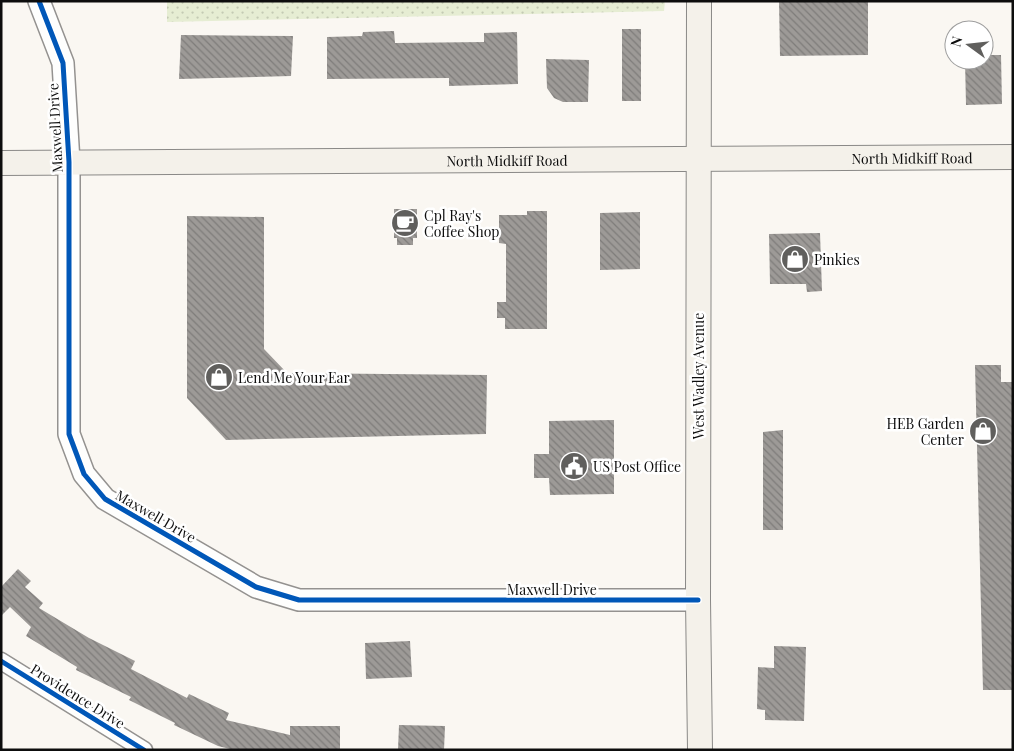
<svg xmlns="http://www.w3.org/2000/svg" width="1014" height="751" font-family="'Playfair Display',serif">
<style>
.grass{fill:url(#grass-dots)}
.building{fill:url(#building-back-hatch)}
.lines{fill:none;stroke-linecap:round;stroke-linejoin:round}
.minor-casing{stroke:#949290;stroke-width:19}
.tertiary-casing{stroke:#949290;stroke-width:24}
.secondary-casing{stroke:#8a8987;stroke-width:26}
.minor{stroke:#fefefd;stroke-width:16}
.tertiary{stroke:#fefefd;stroke-width:21}
.secondary{stroke:#f4f1ea;stroke-width:24}
.cycleway-casing{stroke:#fff;stroke-width:8}
.cycleway{stroke:#0057b8;stroke-width:5}
.labels{text-anchor:middle;dominant-baseline:central;stroke-width:5;stroke-linejoin:round;paint-order:stroke}
.street-label{font-size:14px;fill:#0d0d0d;stroke:#fff}
.poi-label{font-size:14px;fill:#0d0d0d;stroke:#fff;text-anchor:start}
</style>
<defs>
<pattern id="grass-dots" width="8" height="8" patternUnits="userSpaceOnUse" patternTransform="scale(1.25)"><rect width="8" height="8" fill="#e6edd3"/><path d="M2 2h.1M6 6h.1" fill="none" stroke="#c4cab4" stroke-width="1.8" stroke-linecap="round"/></pattern>
<pattern id="building-back-hatch" width="6" height="6" patternUnits="userSpaceOnUse" patternTransform="scale(1.25)"><rect width="6" height="6" fill="#9d9a97"/><path d="M-1 5l2 2M0 0l6 6M5-1l2 2" fill="none" stroke="#7e7c7a"/></pattern>
</defs>
<rect width="100%" height="100%" fill="#faf7f2"/>
<path class="grass" d="M167,1h498l-1,10 -497,11z"/>
<g class="building">
<path d="M779,1h89v54l-88,1z"/>
<rect x="622" y="29" width="19" height="72"/>
<path d="M394,31l1,12 89,-1v-9l33,-1 1,52 -69,2v-8l-122,1v-42l35,-1 1,-4z"/>
<path d="M181,35l112,1 -2,40 -112,3z"/>
<path d="M984,55h17l1,49 -36,1 -1,-45h19z"/>
<path d="M546,59l43,1 -1,42h-25l-9,-4 -7,-10z"/>
<path d="M394,209h23v29h-4v7h-16v-7h-3z"/>
<path d="M527,211h20v118h-42v-11h-8v-16h9v-58l-7,-1v-28h28z"/>
<path d="M640,212v57l-40,1v-57z"/>
<path d="M187,216l77,1v132l23,24 200,2 -1,59 -260,6 -39,-42z"/>
<path d="M820,233l2,58 -15,1 -1,-8h-36l-1,-50z"/>
<path d="M975,365h26v17h12v308h-30z"/>
<path d="M614,420v74l-64,1 -1,-17h-15v-24h15v-33z"/>
<path d="M783,430v100h-20v-98z"/>
<path d="M18,569l13,12 -6,6 18,16 -4,5 50,30 46,23 -4,8 56,29 2,-4 40,19 -3,7 64,15v-9h50v24h-106l-16,-4 -44,-21 1,-2 -46,-23 2,-3 -55,-27 1,-3 -51,-31 5,-9 -21,-20 -9,9v-29z"/>
<path d="M410,641l2,36 -46,2 -1,-36z"/>
<path d="M774,646l32,1 -2,74 -39,-1v-10l-8,-1 1,-42 16,1z"/>
<path d="M399,725l46,1 -1,24h-46z"/>
</g>
<g class="lines">
<g class="minor-casing">
<path id="minor" d="M1,661l143,89"/>
</g>
<g class="tertiary-casing">
<path id="tertiary" d="M39,1l24,62 6,99v272l15,40 21,25 151,88 43,13h399"/>
</g>
<g class="secondary-casing">
<g id="secondary">
<path d="M699,1l-1,599 2,150"/>
<path id="s1" d="M1,163l1012,-6"/>
</g>
</g>
<use href="#minor" class="minor"/>
<use href="#tertiary" class="tertiary"/>
<use href="#secondary" class="secondary"/>
<g class="cycleway-casing">
<g id="cycleway">
<path d="M39,1l24,62 6,99v272l15,40 21,25 151,88 43,13h399"/>
<path d="M1,661l143,89"/>
</g>
</g>
<use href="#cycleway" class="cycleway"/>
</g>
<defs>
<g id="cafe-disc" transform="scale(1.4375)"><circle r="9.5" fill="#605f5d" stroke="#fff"/><path d="M-5.5-4.5H6V0H3Q3 3.5 0 3.5H-2.5Q-5.5 3.5-5.5 0ZM3-3.2v2h1.7v-2ZM-6 4.5H4V6H-6Z" fill="#fff"/></g>
<g id="shop-disc" transform="scale(1.4375)"><circle r="9.5" fill="#605f5d" stroke="#fff"/><path d="M-5-2.5h2.3a2.7 3.5 0 0 1 5.4 0H5L5.5 6h-11ZM-1.5-2.5h3a1.5 2.3 0 0 0-3 0Z" fill="#fff"/></g>
<g id="civic-disc" transform="scale(1.4375)"><circle r="9.5" fill="#605f5d" stroke="#fff"/><path d="M-.6-6.5H3V-4.5H.6V-3L4-1V1h2V6H-6V1h2V-1L-.6-3ZM-1.2 2.5V6h2.4V2.5Z" fill="#fff"/></g>
</defs>
<g fill-rule="evenodd">
<use href="#cafe-disc" x="405" y="223"/>
<use href="#shop-disc" x="795" y="259"/>
<use href="#shop-disc" x="219" y="377"/>
<use href="#shop-disc" x="983" y="431"/>
<use href="#civic-disc" x="574" y="466"/>
</g>
<g class="labels">
<g class="street-label">
<text transform="translate(55 128) rotate(-93)">Maxwell Drive</text>
<text stroke="none"><textPath href="#s1" startOffset="911">North Midkiff Road</textPath></text>
<text stroke="none"><textPath href="#s1" startOffset="506">North Midkiff Road</textPath></text>
<text transform="translate(698 376) rotate(-90)">West Wadley Avenue</text>
<text transform="translate(156 516) rotate(30)">Maxwell Drive</text>
<text x="552" y="589">Maxwell Drive</text>
<text transform="translate(78 696) rotate(32)">Providence Drive</text>
</g>
<g class="poi-label">
<text x="424" y="215">Cpl Ray's<tspan x="424" dy="16">Coffee Shop</tspan></text>
<text x="814" y="259">Pinkies</text>
<text x="238" y="377">Lend Me Your Ear</text>
<text x="964" y="423" text-anchor="end">HEB Garden<tspan x="964" dy="16">Center</tspan></text>
<text x="593" y="466">US Post Office</text>
</g>
</g>
<rect width="1014" height="751" fill="none" stroke="#0d0d0d" stroke-width="5"/>
<g transform="translate(969 45) rotate(285)"><circle r="24" fill="#ffffff" stroke="#9e9e9e"/>
<path d="M0-4L9 19L0 12L-9 19Z" fill="#605f5d"/>
<text y="-8" font-size="14" font-weight="bold" text-anchor="middle" fill="#0d0d0d">N</text>
</g>
</svg>
